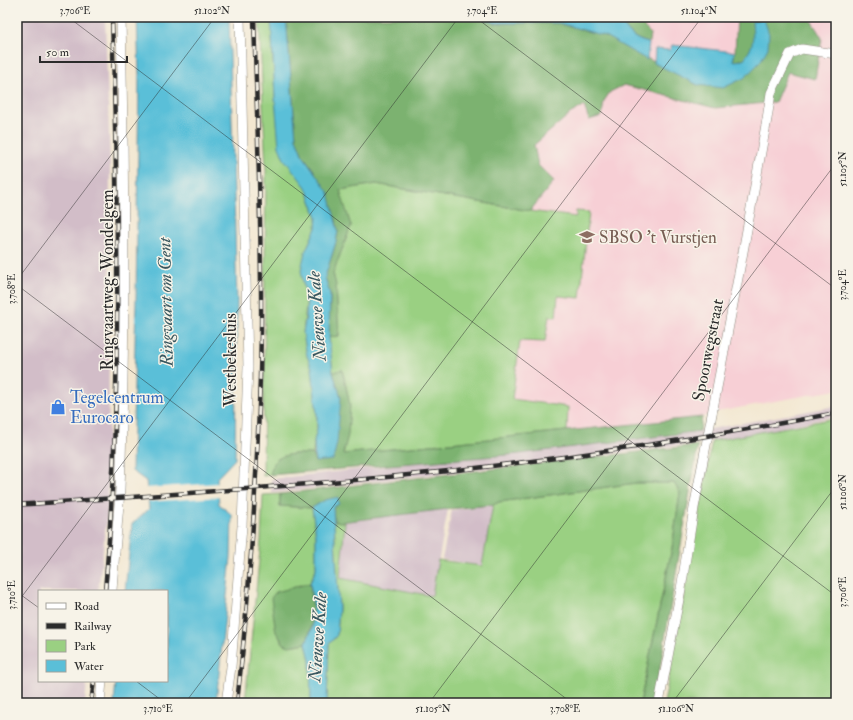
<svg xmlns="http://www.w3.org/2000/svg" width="853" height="720" font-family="'IM FELL Double Pica',serif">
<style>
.built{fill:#f7cfd5}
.industrial{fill:#d2bdc8}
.green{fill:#9ad082;stroke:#627e56}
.forest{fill:#7bb270;stroke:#536e4e}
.water{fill:#5abfd8;stroke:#427582}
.pier{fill:#f3e7d0}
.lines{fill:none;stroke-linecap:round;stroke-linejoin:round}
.street-casing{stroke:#8f897e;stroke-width:10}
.street{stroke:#fff;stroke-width:9}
.rail-casing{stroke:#2b2b2b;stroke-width:4.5}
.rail{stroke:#f7f3e8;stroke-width:3;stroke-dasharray:9;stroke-linecap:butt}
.ticks{fill:none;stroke:#2b2b2b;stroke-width:1;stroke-opacity:0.45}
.labels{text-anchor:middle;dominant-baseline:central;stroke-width:3;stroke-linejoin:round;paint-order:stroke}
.education-label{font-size:17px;fill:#785e54;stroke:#f7f3e8;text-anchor:start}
.street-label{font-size:17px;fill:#2b2b2b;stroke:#f7f3e8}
.shop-label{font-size:17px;fill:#366cbe;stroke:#f7f3e8;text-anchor:start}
.water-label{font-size:18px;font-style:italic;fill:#39575f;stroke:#f7f3e8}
.neatline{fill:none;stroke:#2b2b2b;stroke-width:1.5}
.ticks-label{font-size:10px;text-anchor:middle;fill:#2b2b2b}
</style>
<rect width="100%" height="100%" fill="#f7f3e8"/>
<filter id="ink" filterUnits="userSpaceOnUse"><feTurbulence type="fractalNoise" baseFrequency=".025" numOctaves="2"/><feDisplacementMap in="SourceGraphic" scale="8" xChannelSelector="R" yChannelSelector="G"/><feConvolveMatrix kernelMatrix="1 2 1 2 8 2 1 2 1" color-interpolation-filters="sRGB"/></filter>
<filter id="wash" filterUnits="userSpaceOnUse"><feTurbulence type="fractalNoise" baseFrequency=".012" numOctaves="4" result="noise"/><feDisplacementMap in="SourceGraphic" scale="16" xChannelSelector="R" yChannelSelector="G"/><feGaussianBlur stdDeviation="0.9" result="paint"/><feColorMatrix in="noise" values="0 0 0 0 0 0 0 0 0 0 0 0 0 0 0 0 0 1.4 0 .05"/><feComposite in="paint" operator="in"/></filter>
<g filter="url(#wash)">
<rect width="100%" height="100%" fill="#f3e7d0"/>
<path class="built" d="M286,17h550v373l-120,22 -14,5 -359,37 -14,-117 7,-95z"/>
<g class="industrial">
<path d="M17,17h88l5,148 -2,342 -10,84h-59v90h48l-2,22h-68z"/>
<path d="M836,406v10l-115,24 -30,4 -419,49 -1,-14 423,-47z"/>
<path d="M493,505l-11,61 -40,-7 10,-49z"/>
<path d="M448,509l-16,87 -92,-18 5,-56z"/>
</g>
<g class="green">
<path d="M259,17h12l4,81 21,75 10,14 11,30 -1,11 -11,24 -2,31 4,14 -4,36 4,23 5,12 5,47v14l-3,12 -1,13h-21l-18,8 -4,13 -7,1 3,-306z"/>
<path d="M376,184l154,27 46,6v-6l13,1 -9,86 -22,-2 -2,21 -7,-1 -4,26 -25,-1 -8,58 56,8 -1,24 -224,23c8,-32 8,-53 -1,-84l-9,3 -4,-36 10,-1 -3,-50 -3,-13 18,-47 -12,-36z"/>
<path d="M836,418v279l-24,6h-148l48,-262z"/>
<path d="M636,483h38l6,10 -8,55 -32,155h-313l2,-59 8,-9 2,-27 -5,-87 11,1 -5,56 92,18 6,-36 44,6 11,-61 6,-3z"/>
<path d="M280,494v12l32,2 4,28v33l-6,14 -15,3 -15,53c7,10 15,6 26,4l4,17 1,43h-66l16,-163 2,-45z"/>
</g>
<g class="forest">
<path d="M286,17h193l15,6h64l47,13 93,49 62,-23 -7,-20 -2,8 -8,10 -10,1 2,-9 2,-35h72l13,21 -7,41 -27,-7 -13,30 -60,6 -91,-23 -14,7 -6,9 -2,15 -13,4 -5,-14 -13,7 -37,32 4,20 16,16 -24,30 -154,-27 -36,6 11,36 -18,47 3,13 3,50 -10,1 1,-43 -5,-17 11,-35 2,-11 -2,-11 -23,-51 -11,-15 -6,-16z"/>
<path d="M619,17h19v4l12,12 -1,10c-17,-4 -22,-11 -30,-26z"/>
<path d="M342,369l8,36 -2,30 -5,19 359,-37 -2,14 -181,23 -249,21c1,-3 2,-9 4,-12 6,-11 29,-9 39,-9l2,8 26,-65 -8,-24z"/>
<path d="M698,445l-44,258h-14l32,-155 8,-55 -6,-10h-38l-137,19 -6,3 -45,4 -107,13 -7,-1 -1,-14 -8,-7 -13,8 -32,-2v-12z"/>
<path d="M310,583c3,25 6,35 -4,60l-17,3 -5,-2 -8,-12 -5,-34 5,-6z"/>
</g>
<g class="water">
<path d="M137,17h92l8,284 -2,158 -18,19 2,26 13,11 -1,42 -15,146h-102l2,-22h51v-90h-42l7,-67 17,-15 -3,-28 -14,-10 4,-171 3,-226z"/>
<path d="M271,17h15l10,121 6,16 27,39 9,38 -2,11 -11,35 5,17 -1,43 4,36 8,24 -4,46 -4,17 -18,2 -1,-21 3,-12v-14l-5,-47 -5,-12 -4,-23 3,-18 1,-18 -4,-14 -2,-13 4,-18 11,-24 1,-11 -11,-30 -22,-28 -5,-12 -4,-49z"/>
<path d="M479,17h140c8,15 13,22 30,26l-2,17 -42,-24 -47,-13h-64z"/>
<path d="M764,19l5,15 -1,14 -8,14 -16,16 -21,10 -25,-3 -44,-22 1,-14 15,1 2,-5 63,7 -2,9 10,-1c12,-15 10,-21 9,-39z"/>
<path d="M338,497l1,7 -6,3 6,101 -2,27 -8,9 -2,59h-16l-1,-43 -4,-17 6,-15 2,-18 -4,-27 6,-14v-33l-4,-28 13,-8z"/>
</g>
<path class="pier" d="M219,483l2,14 -75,5 -1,-14z"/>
</g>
<g filter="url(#ink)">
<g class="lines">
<g class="street-casing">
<g id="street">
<path d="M112,591c2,-34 6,-68 8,-102 6,-158 4,-315 1,-472"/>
<path d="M100,703l2,-22"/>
<path d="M226,703l5,-36 11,-141 6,-159 -8,-350"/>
<path d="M659,703l22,-114 13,-81 49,-256 24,-133 4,-26 19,-39 12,-5 34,5"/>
</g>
</g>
<use href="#street" class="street"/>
<g class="rail-casing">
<g id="rail">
<path d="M17,505c153,-11 306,-20 459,-37 120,-14 241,-32 360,-55"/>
<path d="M105,591c17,-191 13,-383 7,-574"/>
<path d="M91,703l3,-22"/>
<path d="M237,703c14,-123 22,-248 24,-372 1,-105 -4,-209 -7,-314"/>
</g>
</g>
<use href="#rail" class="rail"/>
</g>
</g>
<path class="ticks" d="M68,17l768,579M475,17l361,272M17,280l198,-263M17,285l555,418M17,592l22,16M17,603l442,-586M136,681l29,22M185,703l517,-686M429,703l407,-540M672,703l164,-217"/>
<defs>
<g id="school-bare" transform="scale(1.2)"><path d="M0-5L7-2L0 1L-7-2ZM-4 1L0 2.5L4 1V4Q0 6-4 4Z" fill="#8d6e63" stroke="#f7f3e8" stroke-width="2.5" paint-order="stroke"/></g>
<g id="shop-bare" transform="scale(1.2)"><path d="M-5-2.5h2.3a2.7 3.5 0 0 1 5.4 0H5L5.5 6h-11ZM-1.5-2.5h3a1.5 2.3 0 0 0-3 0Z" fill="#3f7fe0" stroke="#f7f3e8" stroke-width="2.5" paint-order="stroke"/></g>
</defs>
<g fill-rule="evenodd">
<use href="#school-bare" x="587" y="237"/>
<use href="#shop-bare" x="58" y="407"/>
</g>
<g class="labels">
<g class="education-label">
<text x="599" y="237">SBSO 't Vurstjen</text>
</g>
<g class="street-label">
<text transform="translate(107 280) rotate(-90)">Ringvaartweg-Wondelgem</text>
<text transform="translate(708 350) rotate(-79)">Spoorwegstraat</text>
<text transform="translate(230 360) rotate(-90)">Westbekesluis</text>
</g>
<g class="shop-label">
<text x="70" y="397">Tegelcentrum<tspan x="70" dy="20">Eurocaro</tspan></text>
</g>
<g class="water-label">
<text transform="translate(166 302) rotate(-91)">Ringvaart om Gent</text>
<text transform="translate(317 316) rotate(-94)">Nieuwe Kale</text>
<text transform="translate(318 637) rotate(-86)">Nieuwe Kale</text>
</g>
</g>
<rect width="853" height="720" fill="none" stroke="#f7f3e8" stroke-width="44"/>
<rect x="38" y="590" width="130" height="92" fill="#f7f3e8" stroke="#a5a39c"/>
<rect x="46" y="603" width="20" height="6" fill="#ffffff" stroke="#a5a39c"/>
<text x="74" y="610" font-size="12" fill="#2b2b2b">Road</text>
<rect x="46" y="623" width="20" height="6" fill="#2b2b2b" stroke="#a5a39c"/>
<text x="74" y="630" font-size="12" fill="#2b2b2b">Railway</text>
<rect x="46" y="640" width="20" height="12" fill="#9ad082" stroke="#a5a39c"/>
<text x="74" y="650" font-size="12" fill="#2b2b2b">Park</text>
<rect x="46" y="660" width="20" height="12" fill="#5abfd8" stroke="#a5a39c"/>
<text x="74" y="670" font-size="12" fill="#2b2b2b">Water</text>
<path d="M40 56v6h87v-6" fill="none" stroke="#2b2b2b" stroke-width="2"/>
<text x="46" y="56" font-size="12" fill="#2b2b2b" stroke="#f7f3e8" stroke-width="3" paint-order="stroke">50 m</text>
<rect x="22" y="22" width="809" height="676" class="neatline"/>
<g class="ticks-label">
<text x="75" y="14">3.706°E</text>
<text x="212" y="14">51.102°N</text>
<text x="482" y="14">3.704°E</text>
<text x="699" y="14">51.104°N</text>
<text transform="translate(842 169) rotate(-90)" y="4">51.105°N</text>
<text transform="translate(842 285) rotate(-90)" y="4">3.704°E</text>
<text transform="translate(11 289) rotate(-90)" y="4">3.708°E</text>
<text transform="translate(842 492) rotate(-90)" y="4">51.106°N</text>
<text transform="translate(842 592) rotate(-90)" y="4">3.706°E</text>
<text transform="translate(11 595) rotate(-90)" y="4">3.710°E</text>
<text x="158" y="712">3.710°E</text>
<text x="433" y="712">51.105°N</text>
<text x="565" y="712">3.708°E</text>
<text x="676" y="712">51.106°N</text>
</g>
</svg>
